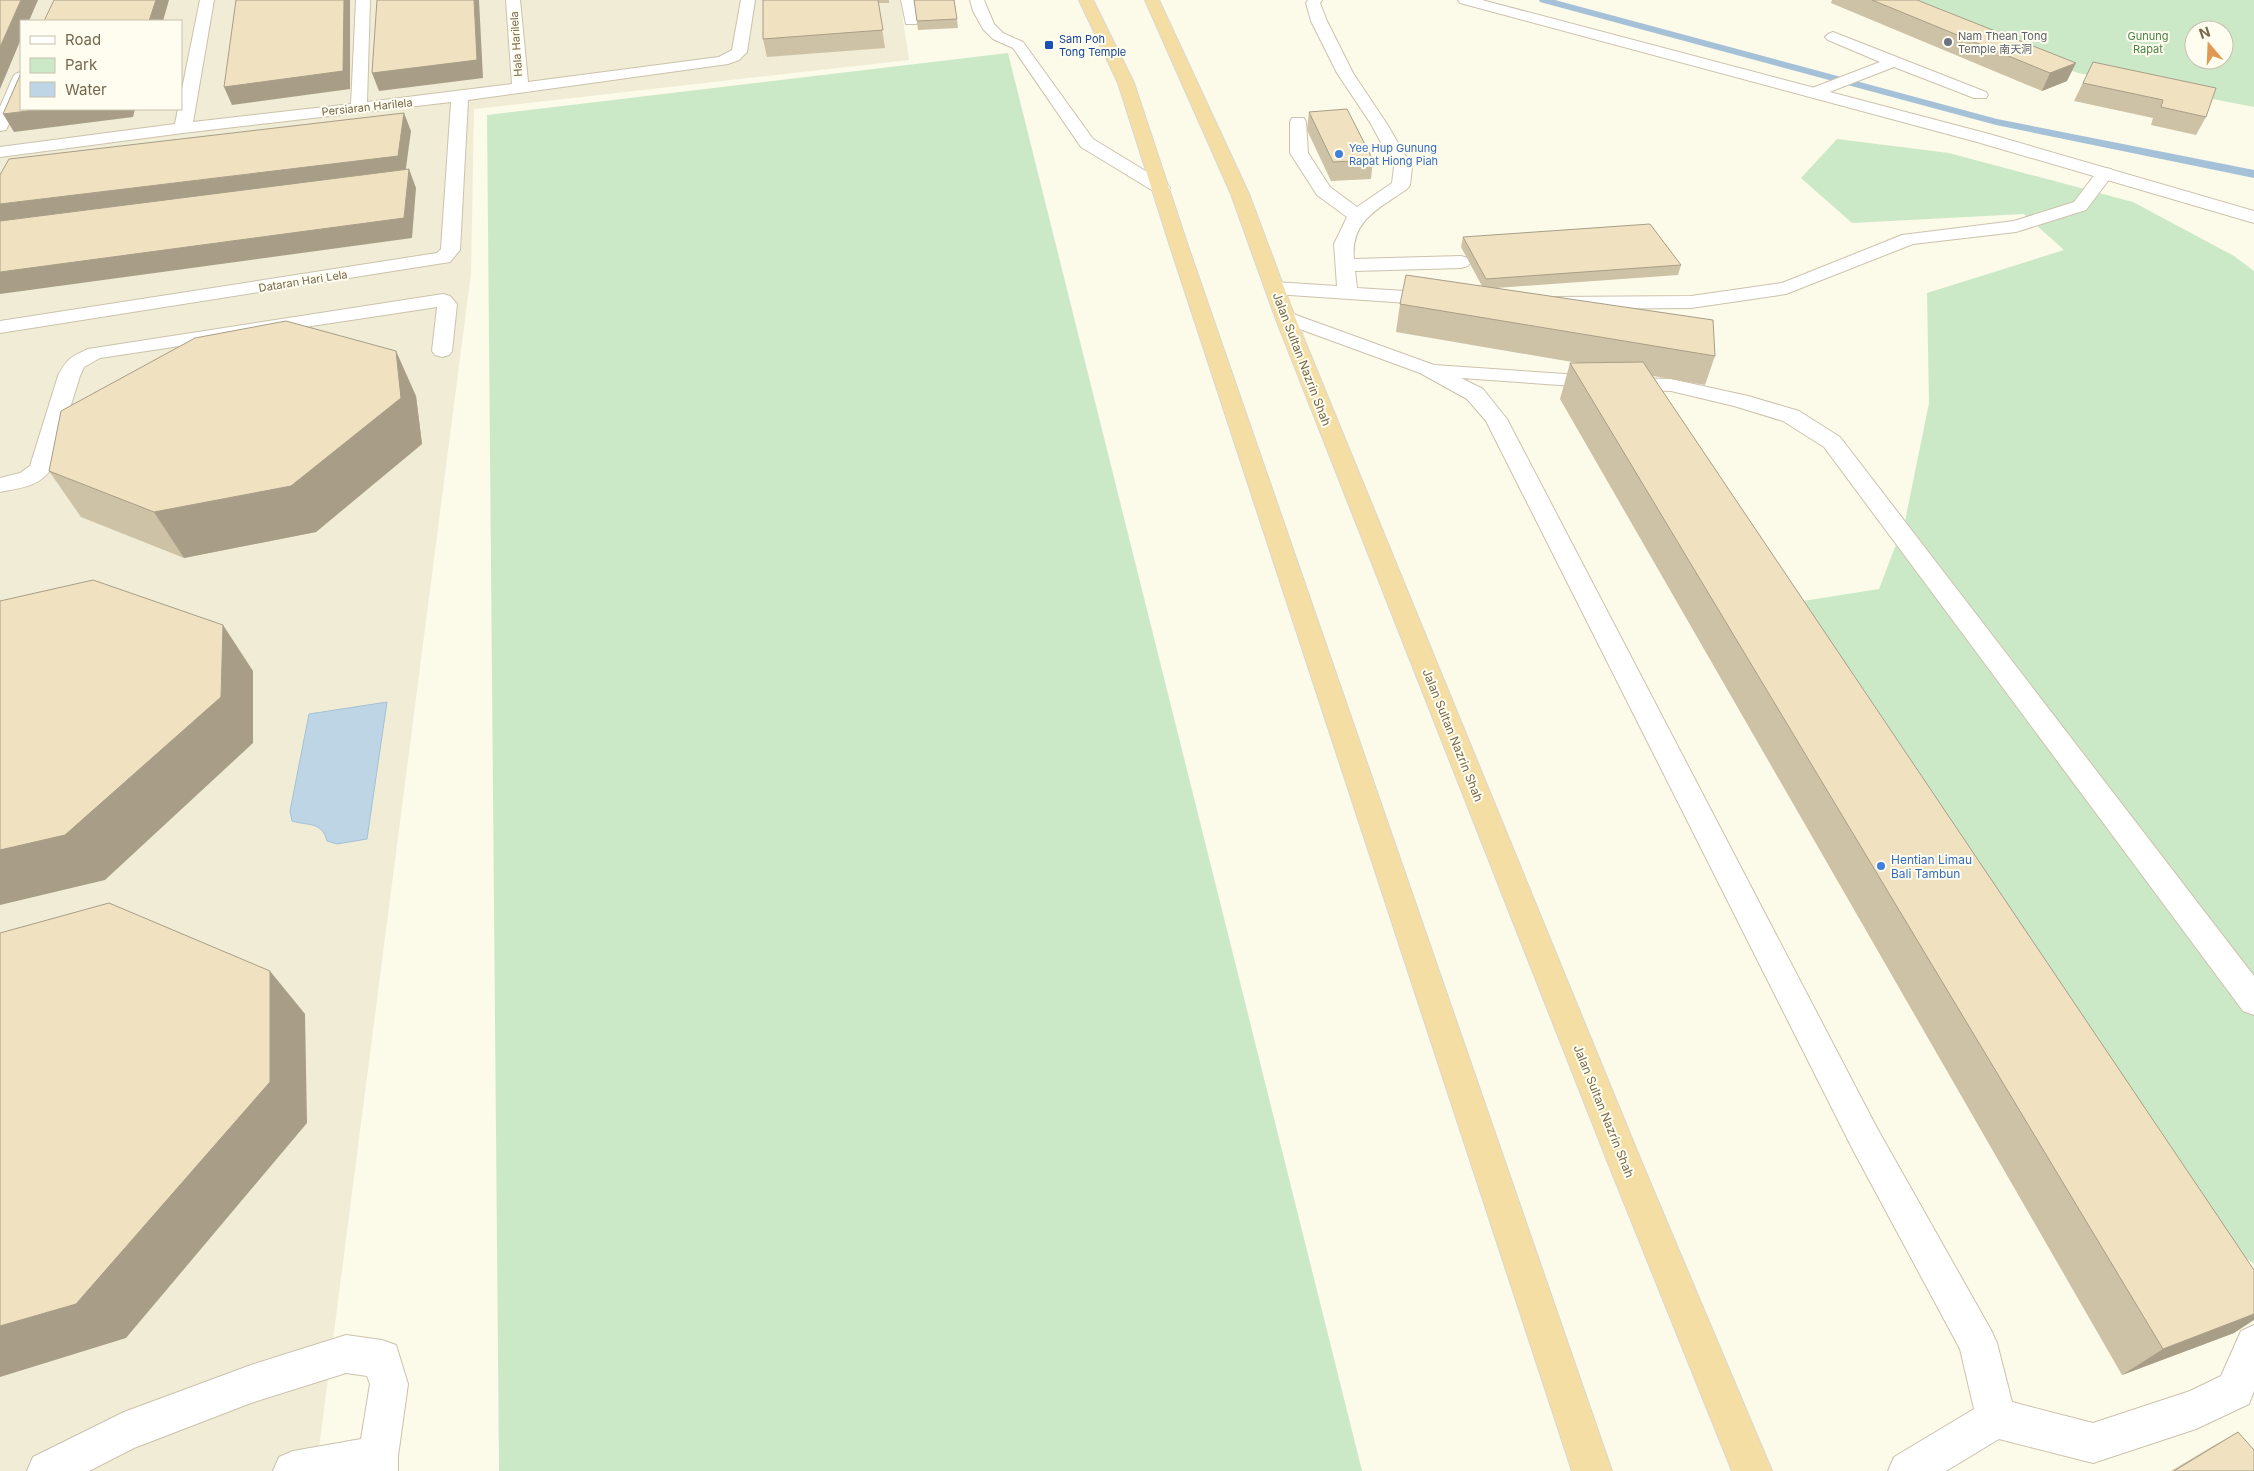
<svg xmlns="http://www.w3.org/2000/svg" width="2254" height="1471" font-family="Inter,'Noto Sans SC',sans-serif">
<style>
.residential{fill:#f0ecd5;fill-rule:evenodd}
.green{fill:#cce9c7;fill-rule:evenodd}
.water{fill:#bed5e5;stroke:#a4c1d7}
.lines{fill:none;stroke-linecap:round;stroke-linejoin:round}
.stream{fill:#a4c1d7;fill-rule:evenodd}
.service-casing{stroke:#ccc2ac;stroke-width:2}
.minor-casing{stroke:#ccc2ac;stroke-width:2}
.trunk-casing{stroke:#dbd7d1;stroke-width:2}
.service{fill:#fff;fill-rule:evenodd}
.minor{fill:#fff;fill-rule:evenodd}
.trunk{fill:#f5dea4;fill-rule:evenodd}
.wall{fill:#cec2a6}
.shaded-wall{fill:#a89e87}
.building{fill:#f0e1c1;stroke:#a89e87}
.worship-dot{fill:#6b7280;stroke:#fefdef;stroke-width:2}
.transit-dot{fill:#1a4fb4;stroke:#fefdef;stroke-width:2}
.shop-dot{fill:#3f7fe0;stroke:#fefdef;stroke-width:2}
.labels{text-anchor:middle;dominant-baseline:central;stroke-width:4;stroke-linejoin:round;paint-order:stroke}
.far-worship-label{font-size:11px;fill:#5b616d;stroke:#fefdef;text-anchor:start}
.far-park-label{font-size:11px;fill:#498148;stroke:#fefdef}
.far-transit-label{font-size:11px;fill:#164399;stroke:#fefdef;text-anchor:start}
.far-street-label{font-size:11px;fill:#76674d;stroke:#fefdef}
.far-shop-label{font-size:11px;fill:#366cbe;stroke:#fefdef;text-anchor:start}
.street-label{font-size:12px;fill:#76674d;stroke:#fefdef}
.shop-label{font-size:12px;fill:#366cbe;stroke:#fefdef;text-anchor:start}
</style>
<rect width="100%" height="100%" fill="#fcfae9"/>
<path class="residential" d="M0,0h900l9,60 -435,49 -3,164 -155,1198h-316zM21,21h160v88h-160z"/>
<g class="green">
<path d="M1874,0h380v107l-176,-34zM2194,30h30v30h-30z"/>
<path d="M1008,53l354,1418h-863l-12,-1356z"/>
<path d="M1837,139l112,14 184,49 101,54 20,15v993l-87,-68 -383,-592 95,-15 26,-68 24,-118 -2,-110 137,-43 -40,-36 -172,9 -51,-45z"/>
</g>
<path class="water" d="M387,702l-20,137 -30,5 -10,-3c-5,-20 -19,-15 -35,-20l-2,-10 19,-97z"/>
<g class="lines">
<path class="stream" d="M1539,0h16l442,119 257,51v8l-258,-53 -456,-123z"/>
<g class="service-casing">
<g id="service">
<path d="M901,0h14l4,21 -3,3h-10z"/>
<path d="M970,0h14l10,24 9,9 20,9 70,97 74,45 3,4 -3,4 -6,1 -6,-1 -74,-45 -68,-99 -20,-9 -10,-10 -10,-18z"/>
<path d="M1308,0h14l-2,3 7,18 26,52 34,51 25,43 -2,18 -3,4c-27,19 -57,31 -53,70l107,-3 7,2 3,4 -3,4 -7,2 -106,3 2,17 81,5 7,2 3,4 -3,4 -7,2 -163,-11 -7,-2 -3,-4 3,-4 7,-2 62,4 -3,-42 13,-27 -30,-22 -27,-42v-31l2,-4h12l2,4 2,31 22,34 27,20 35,-24 2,-16 -23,-43 -34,-51 -26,-52 -5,-18z"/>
<path d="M1833,32l153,60 2,3 -2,3h-12l-80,-31 -75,29h-12l-2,-3 2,-3 73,-28 -52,-22 -3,-3 3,-3z"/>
<path d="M21,72v23l-13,31 -2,4 -6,1v-24l13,-30 2,-3z"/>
<path d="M2105,168l6,1 3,4 -28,37 -70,22 -103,12 -127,50 -95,14 -135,1 -7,-2 -3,-4 3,-4 7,-2 135,-1 91,-13 120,-48 112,-14 60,-19 25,-33z"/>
<path d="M443,294l7,2 7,8 -5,47 -3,4 -7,2 -7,-2 -3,-4 5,-44 -337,51 -16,9 -4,9 -29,93c-12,18 -31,19 -51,23v-14l20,-5 10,-7 28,-90c9,-18 13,-19 30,-27z"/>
<path d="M1285,311l149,54 176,12 3,5 -3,5 -8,1 -141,-10 22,11 24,30 370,709 114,202 6,13 15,59 81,21 97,-32 31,-15 20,-45 13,-6v66l-5,13 -53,25 -103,34 -94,-24 -53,32h-58l6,-14 80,-48 -14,-60 -107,-199 -367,-729 -19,-22 -47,-26 -142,-52 -3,-4 3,-4z"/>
<path d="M1624,378l47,1 77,17 51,15 41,26 414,539v39l-11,-4 -419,-564 -41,-26 -49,-15 -63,-15 -55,-2 -3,-5 3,-5z"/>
<path d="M346,1335l36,5 14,5 12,39 -10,72v15h-125l6,-14 14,-6 68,-12 9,-55 -3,-8 -21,-3 -95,30 -117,45 -45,23h-62l6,-14 91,-45 127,-47z"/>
</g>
</g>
<g class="minor-casing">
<g id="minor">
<path d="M200,0h14l-21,122 158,-18 5,-104h14l-3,102 145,-18 -6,-84h14l8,82 191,-25 13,-7 9,-50h14l-8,52 -8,8 -11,4 -260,36 -8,150 -10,12 -450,71v-12l437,-68 4,-4 10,-147 -268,31 -183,24v-10l175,-23 3,-15h3v-15z"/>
<path d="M1458,0h24l507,134 265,77v12l-277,-81 -517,-139z"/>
</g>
</g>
<g class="trunk-casing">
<g id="trunk">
<path d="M1079,0h14l41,83 54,163 424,1225h-40l-402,-1225 -52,-163z"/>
<path d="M1145,0h14l90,194 46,123 347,846 130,308h-40l-124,-308 -333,-846 -44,-123z"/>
</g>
</g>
<use href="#service" class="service"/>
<use href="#minor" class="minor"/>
<use href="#trunk" class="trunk"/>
</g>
<g class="wall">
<path d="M763,0h126v3h-11l7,45 -118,9 -4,-18z"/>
<path d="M914,0l43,19 1,9 -40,2z"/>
<path d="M1832,0h85l150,81 -25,10 -211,-88z"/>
<path d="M2093,62l113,55 -10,18 -45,-10 2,-7 -79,-17z"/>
<path d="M1309,112l64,48 -2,19 -40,2 -24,-51z"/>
<path d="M1463,237l218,28 -3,10 -182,13 219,68 -10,29 -52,-9 581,957 -112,42 -562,-976 10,-36h8l-182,-31 4,-28 82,-18 -21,-39z"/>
<path d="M416,396l6,48 -106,88 -132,26 -103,-41 -32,-46z"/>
<path d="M2238,1432l16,39h-83l42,-25z"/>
</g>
<g class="shaded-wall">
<path d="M21,0h17l-9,21h-8v18l-21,50v-42z"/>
<path d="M156,0h13l-6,21h-14z"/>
<path d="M344,0h6v89l-118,16 -8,-18z"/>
<path d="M474,0h5l4,78 -104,13 -7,-18z"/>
<path d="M2076,63l-9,18 -25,10 8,-18z"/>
<path d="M43,109h92l-2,8 -119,15 -11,-18z"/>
<path d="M404,113l7,18 -6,44 -405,50v-21z"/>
<path d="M409,169l7,19 -4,50 -412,56v-22z"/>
<path d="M396,351l20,45 6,48 -106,88 -132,26 -30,-46z"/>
<path d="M223,625l30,46v72l-148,137 -105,25v-55z"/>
<path d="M270,971l35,43 2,109 -181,215 -126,39v-51z"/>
<path d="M2254,1314v6l-20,13 -112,42 41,-26z"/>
</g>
<g class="building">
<path d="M0,0h21l-21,47z"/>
<path d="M54,0h102l-7,21h-105z"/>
<path d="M236,0h108l-1,71 -119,16z"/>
<path d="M377,0h97l3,60 -105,13z"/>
<path d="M763,0h115l5,30 -120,9z"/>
<path d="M914,0h40l3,19 -40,2z"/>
<path d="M1872,0h45l159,63 -26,10z"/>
<path d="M2093,62l123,26 -10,29 -45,-10 2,-7 -80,-17z"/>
<path d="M21,73v36h22l-40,5z"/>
<path d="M1347,109l26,51 -40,2 -24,-50z"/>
<path d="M404,113l-6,43 -398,48v-29l9,-16z"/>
<path d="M409,169l-5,49 -404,54v-51z"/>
<path d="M1650,224l31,41 -195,14 -23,-42z"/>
<path d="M1406,275l307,45 2,36 -315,-52z"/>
<path d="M286,321l110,30 5,47 -110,88 -137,26 -105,-41 12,-60 134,-73z"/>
<path d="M1643,362l611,908v44l-91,35 -593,-986z"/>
<path d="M93,580l130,45 -2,72 -156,138 -65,15v-249z"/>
<path d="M109,903l161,68v111l-194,222 -76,22v-393z"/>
<path d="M2238,1432l16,18v21h-80z"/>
</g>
<circle class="worship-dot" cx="1948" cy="42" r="5"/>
<rect class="transit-dot" x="1044" y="40" width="10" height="10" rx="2.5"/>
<g class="shop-dot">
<circle cx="1339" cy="154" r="5"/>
<circle cx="1881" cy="866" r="5"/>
</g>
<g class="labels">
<g class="far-worship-label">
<text x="1958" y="36">Nam Thean Tong<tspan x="1958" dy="13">Temple 南天洞</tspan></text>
</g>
<g class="far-park-label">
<text x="2148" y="36">Gunung<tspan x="2148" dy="13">Rapat</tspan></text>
</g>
<g class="far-transit-label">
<text x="1059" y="39">Sam Poh<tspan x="1059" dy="13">Tong Temple</tspan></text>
</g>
<g class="far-street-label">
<text transform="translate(516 44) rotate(-94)">Hala Harilela</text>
<text transform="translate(367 107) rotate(-6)">Persiaran Harilela</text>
<text transform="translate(303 281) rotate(-9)">Dataran Hari Lela</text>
</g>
<g class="far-shop-label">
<text x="1349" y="148">Yee Hup Gunung<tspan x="1349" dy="13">Rapat Hiong Piah</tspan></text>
</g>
<g class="street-label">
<text transform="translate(1302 359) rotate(69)">Jalan Sultan Nazrin Shah</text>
<text transform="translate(1453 735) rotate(68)">Jalan Sultan Nazrin Shah</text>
<text transform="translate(1604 1111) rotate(68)">Jalan Sultan Nazrin Shah</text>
</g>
<g class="shop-label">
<text x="1891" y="859">Hentian Limau<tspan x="1891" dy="14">Bali Tambun</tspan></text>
</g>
</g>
<rect x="20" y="20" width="162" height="90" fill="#fefdef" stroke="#c8c1ae"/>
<rect x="30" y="36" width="25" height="8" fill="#ffffff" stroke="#c8c1ae"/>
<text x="65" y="45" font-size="15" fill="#76674d">Road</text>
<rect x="30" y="58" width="25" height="15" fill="#cce9c7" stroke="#c8c1ae"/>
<text x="65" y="70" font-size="15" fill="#76674d">Park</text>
<rect x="30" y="82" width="25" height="15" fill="#bed5e5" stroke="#c8c1ae"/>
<text x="65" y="95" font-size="15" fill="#76674d">Water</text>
<g transform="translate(2209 45) rotate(341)"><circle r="24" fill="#fefdef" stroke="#c8c1ae"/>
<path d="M0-4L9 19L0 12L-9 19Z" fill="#e19a53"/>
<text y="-8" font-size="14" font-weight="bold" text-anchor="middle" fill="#76674d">N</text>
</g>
</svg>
